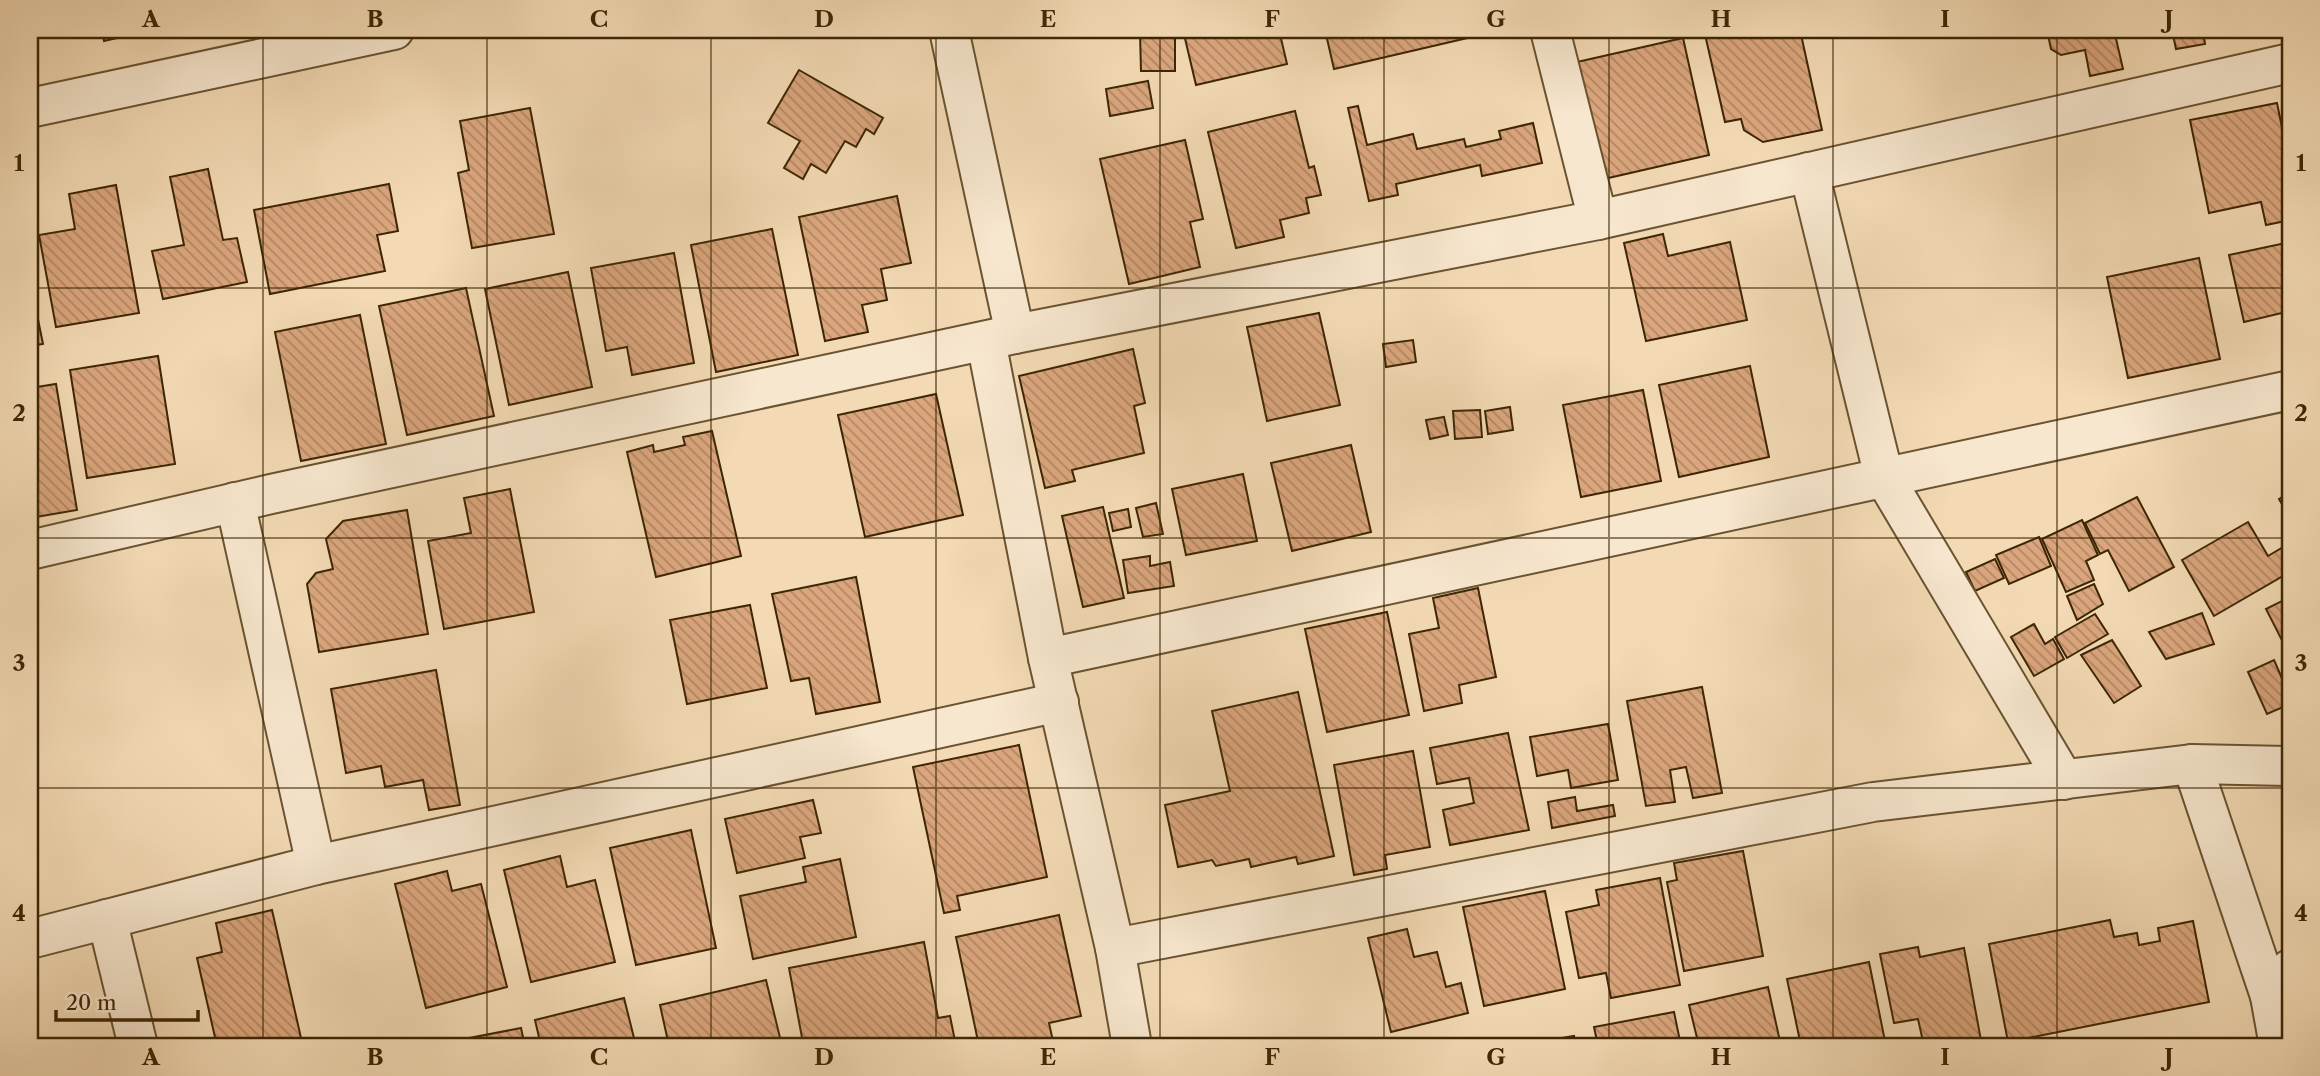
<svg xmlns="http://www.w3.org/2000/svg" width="2320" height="1076" font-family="'Libre Caslon Text',serif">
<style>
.building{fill:url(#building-back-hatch);stroke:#3d2605;stroke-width:2}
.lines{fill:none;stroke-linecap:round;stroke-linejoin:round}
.minor-casing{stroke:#6a5331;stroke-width:42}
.minor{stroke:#f7e7ce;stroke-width:38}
.grid{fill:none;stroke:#3d2605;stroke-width:2;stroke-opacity:0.55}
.neatline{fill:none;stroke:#3d2605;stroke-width:2.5}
.grid-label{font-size:23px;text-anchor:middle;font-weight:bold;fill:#3d2605}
</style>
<defs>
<pattern id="building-back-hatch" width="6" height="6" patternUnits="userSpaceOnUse" patternTransform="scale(1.75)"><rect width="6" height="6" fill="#dba67d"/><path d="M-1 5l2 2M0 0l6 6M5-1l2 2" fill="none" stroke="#b38764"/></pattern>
</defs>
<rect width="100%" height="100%" fill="#f3dab4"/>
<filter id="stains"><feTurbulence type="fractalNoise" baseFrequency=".00286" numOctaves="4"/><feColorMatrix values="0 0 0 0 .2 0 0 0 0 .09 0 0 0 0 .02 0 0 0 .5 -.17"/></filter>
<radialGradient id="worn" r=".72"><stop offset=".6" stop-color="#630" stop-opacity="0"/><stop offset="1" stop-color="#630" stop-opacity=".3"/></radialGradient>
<g class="building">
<path d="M102,30h50l-48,11z"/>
<path d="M1183,30h96l8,34 -91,21z"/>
<path d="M1325,30h177l-168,39z"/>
<path d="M1704,30h24l2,6 28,-6h42l22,100 -59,12 -19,-12 -3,-11 -16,3z"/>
<path d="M2047,30h67l9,39 -33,7 -5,-26 -24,5 -10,-6z"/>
<path d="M2172,30h31l2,14 -29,5z"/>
<path d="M1140,33h35v38h-34z"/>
<path d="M1683,38l26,117 -105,24 -27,-117z"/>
<path d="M799,70l84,48 -9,16 -8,-5 -10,18 -11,-6 -19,32 -15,-9 -8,15 -19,-11 16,-27 -32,-18z"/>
<path d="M1148,81l5,27 -43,8 -4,-27z"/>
<path d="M2277,103l13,64v53l-24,5 -5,-23 -52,11 -19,-93z"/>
<path d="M1358,106l9,39 46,-11 4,15 47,-10 2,8 35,-8 -2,-8 34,-8 9,40 -60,13 -2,-11 -84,19 2,11 -29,6 -21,-93z"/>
<path d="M530,108l24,126 -82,14 -14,-75 11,-3 -9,-49z"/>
<path d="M1295,111l14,57 5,-2 7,29 -15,3 3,15 -29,7 4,17 -48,11 -28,-116z"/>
<path d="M1185,140l18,79 -13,3 10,45 -71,17 -29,-125z"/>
<path d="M208,169l15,71 14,-2 10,44 -84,17 -11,-48 32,-6 -14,-68z"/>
<path d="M389,184l9,47 -21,4 8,36 -115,23 -16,-84z"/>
<path d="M116,185l23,128 -83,14 -17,-92 36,-6 -6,-35z"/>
<path d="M897,196l14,67 -30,6 6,31 -25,5 6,27 -43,9 -26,-124z"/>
<path d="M772,229l26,126 -82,17 -25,-127z"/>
<path d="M1663,234l5,22 62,-14 17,78 -101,21 -22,-98z"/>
<path d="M2290,242v69l-46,11 -15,-67z"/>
<path d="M674,253l20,110 -62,12 -5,-28 -21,4 -15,-83z"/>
<path d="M2199,258l21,101 -92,19 -21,-101z"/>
<path d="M568,272l24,115 -83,18 -24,-116z"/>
<path d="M30,280l13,64 -13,2z"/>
<path d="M466,288l28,128 -87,19 -28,-129z"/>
<path d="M1319,313l21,92 -73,16 -20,-94z"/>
<path d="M360,315l26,129 -85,17 -26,-129z"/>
<path d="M1413,340l3,22 -30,5 -3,-23z"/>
<path d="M1133,349l12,54 -11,3 10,47 -72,17 3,11 -30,7 -26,-112z"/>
<path d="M158,356l17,108 -88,14 -17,-108z"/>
<path d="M1750,366l19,91 -90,20 -20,-92z"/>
<path d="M56,384l21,126 -47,8v-130z"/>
<path d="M1643,390l18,91 -80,16 -18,-92z"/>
<path d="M936,394l27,121 -98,22 -27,-122z"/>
<path d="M1510,407l3,23 -25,4 -3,-23z"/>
<path d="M1480,410l2,27 -27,2 -2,-28z"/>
<path d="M1444,417l4,18 -18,4 -4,-19z"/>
<path d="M712,431l29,125 -85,21 -29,-125 26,-7 1,7 31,-7 -2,-8z"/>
<path d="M1351,445l20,87 -79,19 -21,-88z"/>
<path d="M1243,474l14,67 -71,14 -14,-66z"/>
<path d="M510,489l24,123 -90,17 -16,-88 43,-8 -7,-35z"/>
<path d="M2290,492v26l-11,-19z"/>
<path d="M2137,497l37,70 -45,24 -21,-41 -8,4 -15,-31z"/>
<path d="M1156,503l7,31 -20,3 -7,-29z"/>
<path d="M1103,507l21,91 -41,9 -21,-91z"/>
<path d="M1128,509l3,18 -18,4 -4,-18z"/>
<path d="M407,510l21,124 -109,18 -12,-68 9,-11 17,-4 -7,-30 17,-18z"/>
<path d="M2082,520l16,35 -12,6 8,19 -28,12 -24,-53z"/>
<path d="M2248,522l20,34 22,-13v29l-76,44 -32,-56z"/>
<path d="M2039,537l12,29 -42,18 -13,-29z"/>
<path d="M1150,556v10l20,-4 4,24 -46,7 -5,-33z"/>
<path d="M1995,559l9,19 -29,13 -9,-19z"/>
<path d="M856,577l24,125 -64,12 -7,-36 -18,3 -19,-87z"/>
<path d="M2094,584l9,20 -26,16 -10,-24z"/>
<path d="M1478,588l18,89 -37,8 3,18 -38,8 -15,-77 30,-6 -6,-30z"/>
<path d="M2290,597v59l-24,-47z"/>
<path d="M750,605l17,83 -80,16 -17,-84z"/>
<path d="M1387,612l22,103 -82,17 -22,-103z"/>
<path d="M2202,613l12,31 -48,15 -17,-27z"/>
<path d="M2095,614l13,20 -41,24 -12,-21z"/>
<path d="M2034,624l11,20 8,-5 11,20 -30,17 -23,-39z"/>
<path d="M2112,640l29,46 -27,17 -33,-48z"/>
<path d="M2274,660l16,37v7l-23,10 -19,-42z"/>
<path d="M436,670l24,135 -31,5 -6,-30 -38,7 -4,-21 -35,7 -15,-84z"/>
<path d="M1702,687l20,106 -29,5 -7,-31 -16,3 5,32 -29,4 -19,-105z"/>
<path d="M1298,692l36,164 -36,8 -2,-7 -45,10 -2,-8 -33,7 -4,-6 -34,7 -13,-62 65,-14 -18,-80z"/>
<path d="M1608,724l10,56 -47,8 -3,-18 -31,6 -7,-39z"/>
<path d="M1508,733l21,97 -79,15 -7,-35 31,-7 -5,-25 -32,6 -7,-36z"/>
<path d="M1019,745l28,132 -90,19 3,14 -16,3 -31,-146z"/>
<path d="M1413,751l17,96 -45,8 2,14 -33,6 -20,-110z"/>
<path d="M1575,797l2,14 36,-6 2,11 -63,12 -4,-26z"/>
<path d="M813,800l8,33 -21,4 5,21 -68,15 -12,-54z"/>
<path d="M691,830l25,118 -80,17 -26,-117z"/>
<path d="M1743,851l20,105 -79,15 -17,-89 10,-2 -3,-17z"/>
<path d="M560,856l7,31 28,-7 20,82 -84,20 -27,-112z"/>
<path d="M840,859l16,78 -103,22 -13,-63 66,-14 -3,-15z"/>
<path d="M447,871l5,20 29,-7 26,103 -81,21 -31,-124z"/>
<path d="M1660,878l20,107 -69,13 -5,-25 -27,5 -13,-66 33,-7 -3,-15z"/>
<path d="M1545,891l20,98 -81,17 -21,-99z"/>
<path d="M272,910l29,128 -37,8h-47l-20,-88 25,-6 -6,-29z"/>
<path d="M1059,915l22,101 -32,7 5,23h-75l-23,-109z"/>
<path d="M2110,920l4,17 23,-4 2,12 21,-4 -2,-13 35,-7 16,81 -201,40 -19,-98z"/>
<path d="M1407,929l7,28 23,-5 9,35 15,-4 7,30 -77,19 -23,-94z"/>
<path d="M924,942l14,76 12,-2 5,25 -25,5h-12l-2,-7 -38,7h-63l-1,-5 -11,2 -14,-75z"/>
<path d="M1918,947l2,10 44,-9 18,98h-58l-6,-27 -24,4 -14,-69z"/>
<path d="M1869,962l17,84h-85l-14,-67z"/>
<path d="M766,980l16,66h-113l-9,-41z"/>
<path d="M1768,987l13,59h-82l-10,-41z"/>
<path d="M624,998l12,48h-95l-6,-26z"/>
<path d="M1674,1012l7,34h-83l-4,-19z"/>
<path d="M521,1028l4,18 -92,-1z"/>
<path d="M1574,1036l2,10h-61z"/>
</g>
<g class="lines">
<g class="minor-casing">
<g id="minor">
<path d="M949,30l66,304"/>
<path d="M1550,30l48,190"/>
<path d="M30,108l364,-78"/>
<path d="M1809,172l75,305 180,303"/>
<path d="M986,341l62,317 67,290 17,98"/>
<path d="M235,502l81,363"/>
<path d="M30,550l241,-56 744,-160 583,-114 692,-157"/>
<path d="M1048,658l1242,-268"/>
<path d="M2192,764l98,2"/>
<path d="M107,919l31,127"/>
<path d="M30,939l286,-74 743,-163"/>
<path d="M1115,948l758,-146 319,-38 78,232 20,-27"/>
<path d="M2270,996l9,50"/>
</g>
</g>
<use href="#minor" class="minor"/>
</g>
<path class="grid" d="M263,30v1016M487,30v1016M711,30v1016M936,30v1016M1160,30v1016M1384,30v1016M1609,30v1016M1833,30v1016M2057,30v1016M30,288h2260M30,538h2260M30,788h2260"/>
<rect width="2320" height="1076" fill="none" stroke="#f3dab4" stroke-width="77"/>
<path d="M56 1010v10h142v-10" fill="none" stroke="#3d2605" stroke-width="3.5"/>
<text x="66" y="1010" font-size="21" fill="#3d2605" stroke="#f7e7ce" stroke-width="5" paint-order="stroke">20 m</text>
<rect x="38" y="38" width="2244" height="1000" class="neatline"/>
<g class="grid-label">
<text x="151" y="27">A</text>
<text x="375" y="27">B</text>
<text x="599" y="27">C</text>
<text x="824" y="27">D</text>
<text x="1048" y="27">E</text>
<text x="1272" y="27">F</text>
<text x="1496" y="27">G</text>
<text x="1721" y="27">H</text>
<text x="1945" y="27">I</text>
<text x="2169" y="27">J</text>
<text x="19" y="171">1</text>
<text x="2301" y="171">1</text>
<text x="19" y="421">2</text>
<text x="2301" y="421">2</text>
<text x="19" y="671">3</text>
<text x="2301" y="671">3</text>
<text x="19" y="921">4</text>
<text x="2301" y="921">4</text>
<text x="151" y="1065">A</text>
<text x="375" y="1065">B</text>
<text x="599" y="1065">C</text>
<text x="824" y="1065">D</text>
<text x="1048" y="1065">E</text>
<text x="1272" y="1065">F</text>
<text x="1496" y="1065">G</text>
<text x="1721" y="1065">H</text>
<text x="1945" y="1065">I</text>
<text x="2169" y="1065">J</text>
</g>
<rect width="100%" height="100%" filter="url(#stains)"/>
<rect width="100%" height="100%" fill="url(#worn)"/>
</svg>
